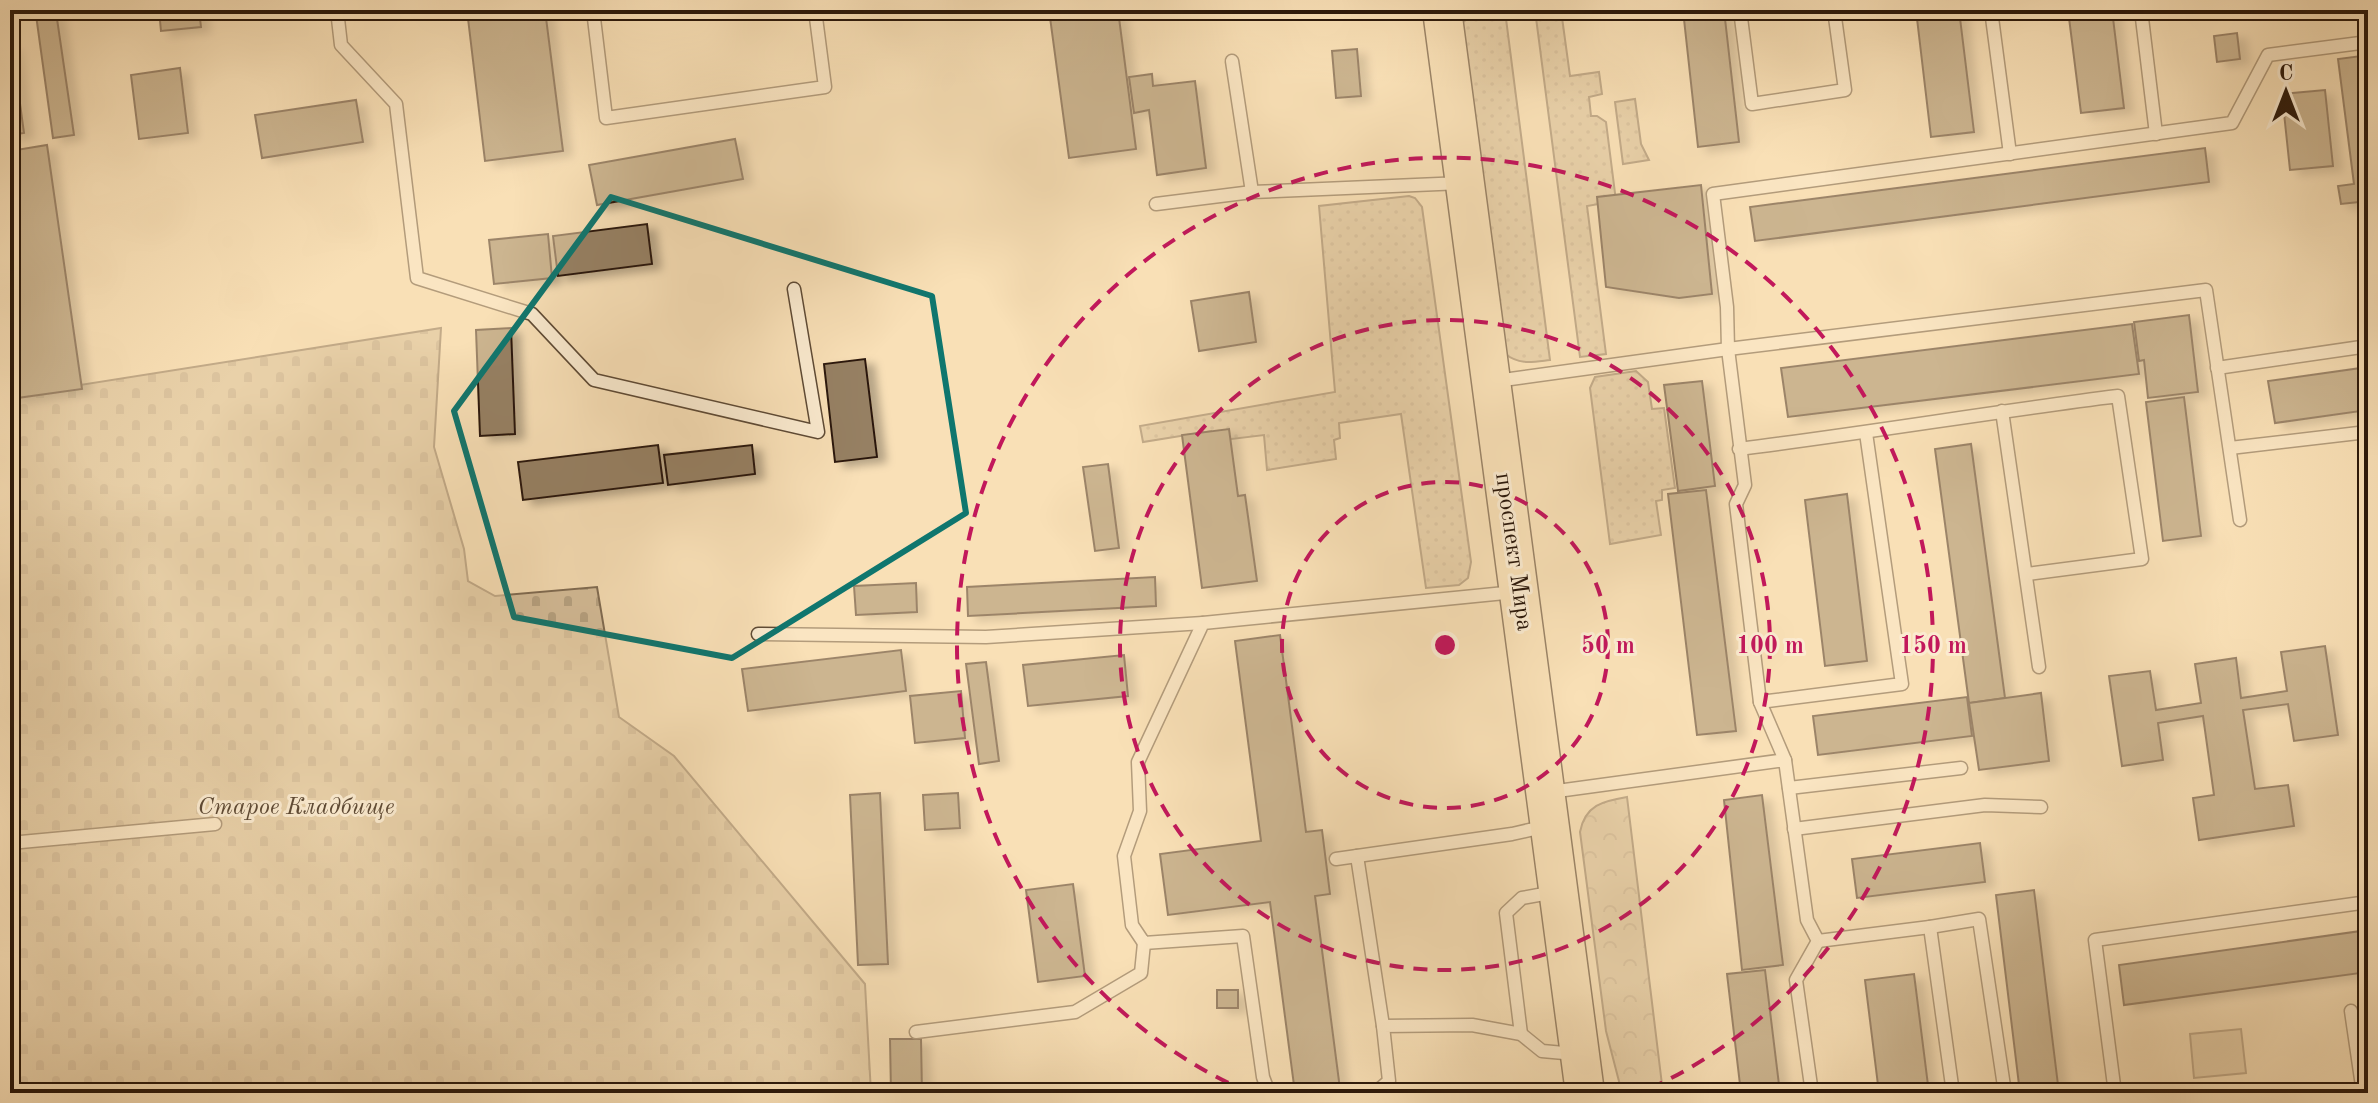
<svg xmlns="http://www.w3.org/2000/svg" width="2378" height="1103" font-family="'Old Standard TT',serif">
<style>
.grass{fill:url(#grass-dots);stroke:#806b52;stroke-width:2}
.forest{fill:url(#forest-crowns);stroke:#806b52;stroke-width:2}
.cemetery{fill:url(#cemetery-stones);stroke:#806b52;stroke-width:2}
.park{fill:#d6be9a;stroke:#806b52;stroke-width:2}
.building{fill:#968064;stroke:#2b180a;stroke-width:2;filter:url(#shadow)}
.lines{fill:none;stroke-linecap:round;stroke-linejoin:round}
.lane-casing{stroke:#5e4a35;stroke-width:15}
.primary-casing{stroke:#2b180a;stroke-width:41}
.lane{stroke:#fbebd0;stroke-width:12}
.primary{stroke:#f9e0b7;stroke-width:38}
.marked{fill:none;stroke:#0f766e;stroke-width:6;stroke-linejoin:round}
.ring{fill:none;stroke:#c2185b;stroke-width:4;stroke-dasharray:14 10}
.labels{text-anchor:middle;dominant-baseline:central;stroke-width:6;stroke-linejoin:round;paint-order:stroke}
.street-label{font-size:24px;fill:#2b180a;stroke:#fbebd0}
.park-label{font-size:24px;font-style:italic;fill:#5e4a35;stroke:#fbebd0}
.centre{fill:#c2185b;stroke:#fbebd0;stroke-width:4}
.ring-label{font-size:24px;text-anchor:middle;font-weight:bold;fill:#c2185b;stroke:#fbebd0;stroke-width:6;stroke-linejoin:round;paint-order:stroke}
</style>
<defs>
<pattern id="grass-dots" width="8" height="8" patternUnits="userSpaceOnUse" patternTransform="scale(2)"><rect width="8" height="8" fill="#d6be9a"/><path d="M2 2h.1M6 6h.1" fill="none" stroke="#b8a383" stroke-width="1.8" stroke-linecap="round"/></pattern>
<pattern id="forest-crowns" width="20" height="18" patternUnits="userSpaceOnUse" patternTransform="scale(2)"><rect width="20" height="18" fill="#d6be9a"/><path d="M2 6a3 3 0 1 1 6 0M12 15a3 3 0 1 1 6 0" fill="none" stroke="#b8a383"/></pattern>
<pattern id="cemetery-stones" width="16" height="16" patternUnits="userSpaceOnUse" patternTransform="scale(2)"><rect width="16" height="16" fill="#d6be9a"/><path d="M2 7V4a2 2 0 0 1 4 0v3zM10 15v-3a2 2 0 0 1 4 0v3z" fill="#b8a383"/></pattern>
<filter id="shadow"><feDropShadow dx="9" dy="5" stdDeviation="4" flood-color="#0004"/></filter>
</defs>
<rect width="100%" height="100%" fill="#f9e0b7"/>
<filter id="stains"><feTurbulence type="fractalNoise" baseFrequency=".0025" numOctaves="4"/><feColorMatrix values="0 0 0 0 .2 0 0 0 0 .09 0 0 0 0 .02 0 0 0 .5 -.17"/></filter>
<radialGradient id="worn" r=".72"><stop offset=".6" stop-color="#630" stop-opacity="0"/><stop offset="1" stop-color="#630" stop-opacity=".3"/></radialGradient>
<g class="grass">
<path d="M1535,10h26l9,66 29,-4 3,22 -13,3 2,19h6l9,6 10,79 -29,5 19,148 -26,3z"/>
<path d="M1505,11l45,349c-18,2 -30,5 -45,-6l-43,-331 9,-7z"/>
<path d="M1635,99l6,45 8,16 -26,4 -8,-62z"/>
<path d="M1409,196l6,2 7,9 49,355 -3,16 -9,7 -33,3 -25,-174 -62,9 1,15 -6,2 2,19 -69,11 -3,-35 -49,6 -4,-10 -68,11 -3,-16 195,-34 -16,-186z"/>
<path d="M1636,371l12,11 4,27 12,-1 11,80 -13,2v10l-6,1 5,34 -51,9 -20,-156 5,-11z"/>
</g>
<path class="forest" d="M1627,797l36,296h-41l-16,-62 -26,-199c5,-27 23,-31 47,-35z"/>
<path class="cemetery" d="M441,328l-7,119 30,102 4,32 27,15 102,-9 22,130 55,39 191,228 6,109h-861v-697z"/>
<path class="park" d="M2241,1029l5,44 -52,5 -4,-44z"/>
<g class="building">
<path d="M159,10h40l2,17 -40,4z"/>
<path d="M467,10h78l18,141 -78,10z"/>
<path d="M1049,10h69l18,139 -67,9z"/>
<path d="M1683,10h41l15,132 -41,5z"/>
<path d="M1916,10h43l15,122 -43,5z"/>
<path d="M2068,10h44l12,98 -43,5z"/>
<path d="M56,12l18,123 -21,3 -17,-123z"/>
<path d="M2237,33l3,26 -23,3 -3,-26z"/>
<path d="M12,45l12,88 -14,2v-89z"/>
<path d="M1357,49l4,47 -25,2 -4,-47z"/>
<path d="M2361,56l7,57v88l-27,3 -3,-18 16,-2 -16,-125z"/>
<path d="M180,68l8,65 -49,6 -8,-64z"/>
<path d="M1152,74l1,12 42,-5 11,87 -49,7 -8,-65 -15,3 -5,-36z"/>
<path d="M2325,90l8,76 -43,4 -8,-76z"/>
<path d="M356,100l7,42 -101,16 -7,-43z"/>
<path d="M735,139l8,40 -146,26 -8,-40z"/>
<path d="M47,145l35,244 -72,10v-248z"/>
<path d="M2205,148l4,34 -454,59 -5,-34z"/>
<path d="M1701,185l11,109 -33,4 -73,-11 -9,-90z"/>
<path d="M647,224l5,40 -94,12 -5,-40z"/>
<path d="M548,234l4,44 -58,6 -5,-44z"/>
<path d="M1249,292l7,50 -57,9 -8,-50z"/>
<path d="M2189,315l9,77 -50,6 -4,-38 -5,1 -5,-39z"/>
<path d="M2132,324l7,50 -351,43 -7,-49z"/>
<path d="M511,328l4,106 -35,2 -4,-106z"/>
<path d="M865,359l12,98 -42,5 -11,-98z"/>
<path d="M2368,367v43l-93,13 -7,-42z"/>
<path d="M1702,381l13,105 -37,5 -14,-106z"/>
<path d="M2184,397l17,139 -38,5 -17,-139z"/>
<path d="M1229,429l9,67 7,-1 12,86 -55,7 -20,-153z"/>
<path d="M1971,444l34,254 -36,5 -34,-254z"/>
<path d="M658,445l5,38 -140,17 -5,-38z"/>
<path d="M752,445l3,29 -87,11 -4,-30z"/>
<path d="M1108,464l11,84 -24,3 -12,-84z"/>
<path d="M1706,490l30,241 -39,4 -29,-241z"/>
<path d="M1847,494l20,167 -42,5 -20,-166z"/>
<path d="M1155,577l1,29 -188,10 -1,-29z"/>
<path d="M916,583l1,29 -61,3 -2,-29z"/>
<path d="M1280,635l26,197 16,-2 8,64 -15,2 25,193 -28,4h-17l-25,-191 -102,13 -8,-61 101,-13 -26,-200z"/>
<path d="M2325,646l13,89 -44,6 -6,-37 -45,6 12,79 33,-4 6,41 -95,14 -6,-42 21,-3 -11,-79 -45,7 5,37 -41,6 -13,-90 41,-5 6,39 45,-7 -6,-39 41,-6 5,40 46,-7 -6,-39z"/>
<path d="M901,650l5,41 -158,20 -6,-42z"/>
<path d="M1124,655l4,41 -100,10 -5,-41z"/>
<path d="M986,662l13,99 -20,3 -13,-100z"/>
<path d="M961,691l4,47 -50,5 -5,-47z"/>
<path d="M2041,693l8,68 -70,9 -10,-67z"/>
<path d="M1967,697l5,39 -154,19 -5,-39z"/>
<path d="M880,793l8,171 -30,1 -8,-170z"/>
<path d="M958,793l2,35 -35,2 -2,-35z"/>
<path d="M1762,795l21,170 -41,5 -18,-170z"/>
<path d="M1980,843l5,39 -128,16 -5,-39z"/>
<path d="M1073,884l12,92 -47,6 -12,-92z"/>
<path d="M2034,890l25,203h-39l-24,-198z"/>
<path d="M2368,930v42l-244,33 -5,-40z"/>
<path d="M1765,970l15,123h-39l-14,-119z"/>
<path d="M1914,974l15,119h-50l-14,-113z"/>
<rect x="1217" y="990" width="21" height="18"/>
<path d="M890,1039h31l1,54h-31z"/>
</g>
<g class="lines">
<g class="lane-casing">
<g id="lane">
<path d="M337,10l4,35 55,59 21,174 115,36 62,66 224,52 -24,-143"/>
<path d="M593,10l13,108 219,-31 -10,-77"/>
<path d="M1740,10l12,94 93,-14 -11,-80"/>
<path d="M1991,10l19,144"/>
<path d="M2141,10l15,124"/>
<path d="M1232,61l20,131"/>
<path d="M1156,204l96,-12 210,-9"/>
<path d="M2217,368l151,-22"/>
<path d="M1496,381l232,-32 478,-59 34,230"/>
<path d="M2002,411l37,256"/>
<path d="M2230,448l137,-16"/>
<path d="M1739,449c127,-16 253,-37 379,-53l24,163 -115,15"/>
<path d="M758,634l228,3 217,-14"/>
<path d="M1760,702l142,-18 -36,-251"/>
<path d="M1785,760l-25,-58 -24,-198 9,-19 -17,-136 -1,-42 -14,-113 519,-71 36,-68 100,-13"/>
<path d="M1789,788l172,-20"/>
<path d="M1550,792l235,-32 22,160 11,21 -22,39 16,113"/>
<path d="M1794,829l191,-24 56,2"/>
<path d="M10,843l205,-19"/>
<path d="M1357,856l26,170"/>
<path d="M1336,859l176,-25 35,-8"/>
<path d="M1930,927l49,-8 26,174"/>
<path d="M1818,941l112,-14 23,166"/>
<path d="M2351,1011l12,82"/>
<path d="M916,1032l159,-20 66,-39 3,-30"/>
<path d="M1521,1034l-15,-121 16,-15 33,-6"/>
<path d="M1269,1093l-6,-16 -20,-141 -99,7 -12,-18 -8,-69 16,-45 -2,-49 65,-139 312,-31"/>
<path d="M1375,1093l14,-12 -6,-55 89,-1 49,9 21,17 33,3"/>
<path d="M2115,1093l-20,-153 273,-38"/>
</g>
</g>
<g class="primary-casing">
<path id="primary" d="M1442,10l143,1083"/>
</g>
<use href="#lane" class="lane"/>
<use href="#primary" class="primary"/>
</g>
<path d="M0 0H2378V1103H0ZM611,197l321,99 34,217 -234,145 -218,-41 -60,-206z" fill="#f9e0b7" fill-opacity=".55" fill-rule="evenodd"/>
<path class="marked" d="M611,197l321,99 34,217 -234,145 -218,-41 -60,-206z"/>
<g class="ring">
<circle cx="1445" cy="645" r="163"/>
<circle cx="1445" cy="645" r="325"/>
<path d="M1250 1093A488 488 0 1 1 1640 1093"/>
</g>
<g class="labels">
<g class="street-label">
<text transform="translate(1513 552) rotate(82)">проспект Мира</text>
</g>
<g class="park-label">
<text x="296" y="808">Старое Кладбище</text>
</g>
</g>
<circle cx="1445" cy="645" r="12" class="centre"/>
<g class="ring-label">
<text x="1608" y="653">50 m</text>
<text x="1770" y="653">100 m</text>
<text x="1933" y="653">150 m</text>
</g>
<rect width="2378" height="1103" fill="none" stroke="#f9e0b7" stroke-width="40"/>
<rect x="12" y="12" width="2354" height="1079" fill="none" stroke="#2b180a" stroke-width="4"/>
<rect x="20" y="20" width="2338" height="1063" fill="none" stroke="#2b180a" stroke-width="2"/>
<g transform="translate(2286 92)" stroke="#fbebd0" stroke-width="6" paint-order="stroke">
<path d="M0-6L14 30L0 20L-14 30Z" fill="#2b180a"/>
<text y="-12" font-size="22" font-weight="bold" text-anchor="middle" fill="#2b180a">С</text>
</g>
<rect width="100%" height="100%" filter="url(#stains)"/>
<rect width="100%" height="100%" fill="url(#worn)"/>
</svg>
